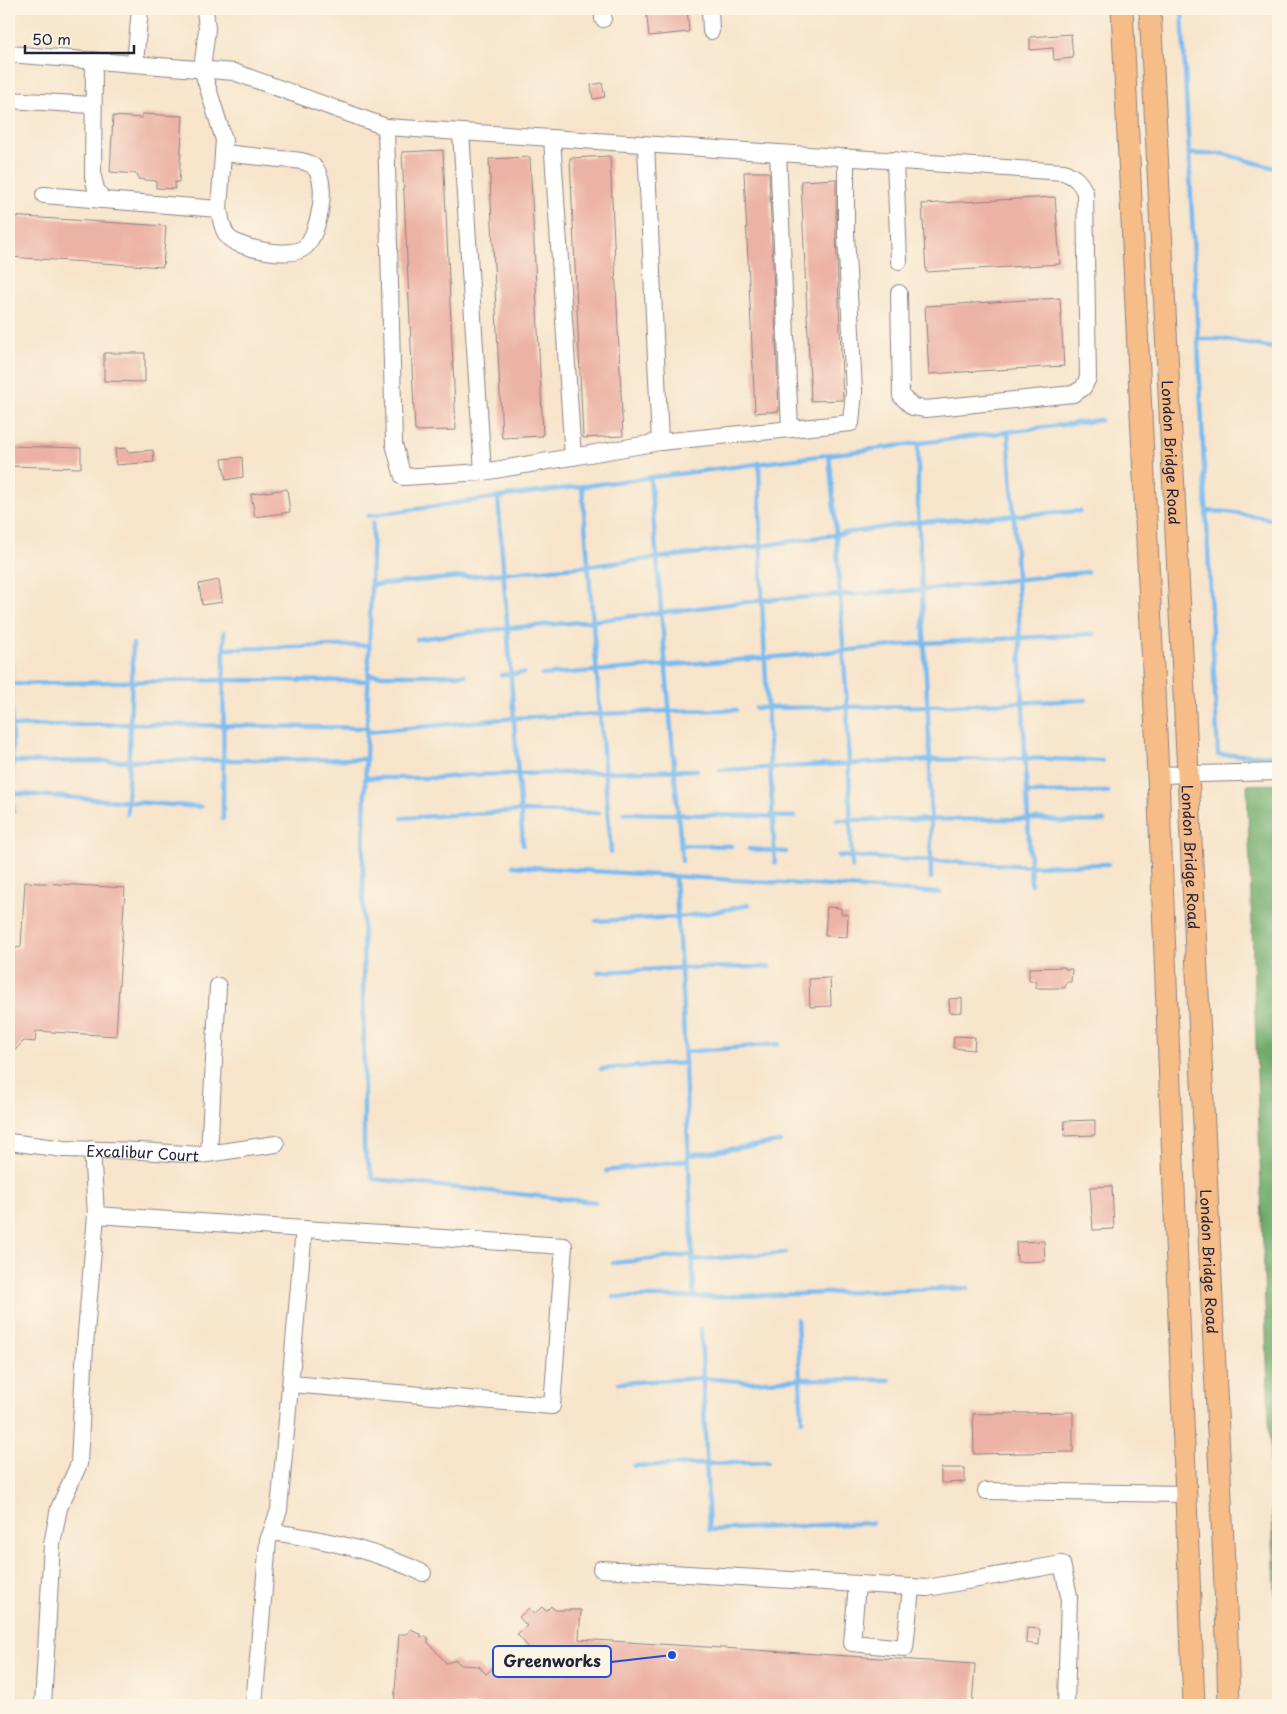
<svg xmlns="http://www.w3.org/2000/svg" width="1287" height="1714" font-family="'Playpen Sans',sans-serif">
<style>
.forest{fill:#6eaa6b;stroke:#486653}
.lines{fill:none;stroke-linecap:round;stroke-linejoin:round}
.stream{stroke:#7abbef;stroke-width:4.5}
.building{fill:#ecb2a5}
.minor-casing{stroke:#8c8383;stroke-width:18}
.major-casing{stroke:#8c8383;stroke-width:23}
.minor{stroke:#fff;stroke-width:16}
.major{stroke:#f7bd88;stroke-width:21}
.labels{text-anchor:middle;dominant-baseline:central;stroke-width:5;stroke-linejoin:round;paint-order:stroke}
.street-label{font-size:15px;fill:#22223b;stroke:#fcf5e5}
.leader{fill:none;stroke:#1d4ed8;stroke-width:2}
.callout-dot{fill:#1d4ed8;stroke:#fcf5e5;stroke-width:2}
.callout{fill:#fcf5e5;stroke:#1d4ed8;stroke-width:2}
.callout-label{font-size:16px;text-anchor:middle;font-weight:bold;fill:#22223b}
</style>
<rect width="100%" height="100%" fill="#fcf5e5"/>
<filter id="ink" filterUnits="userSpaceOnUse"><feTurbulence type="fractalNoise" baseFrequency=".02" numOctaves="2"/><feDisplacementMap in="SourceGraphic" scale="10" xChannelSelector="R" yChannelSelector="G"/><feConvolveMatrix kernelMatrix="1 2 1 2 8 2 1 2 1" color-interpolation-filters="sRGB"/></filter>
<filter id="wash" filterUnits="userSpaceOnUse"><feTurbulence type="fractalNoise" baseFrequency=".0096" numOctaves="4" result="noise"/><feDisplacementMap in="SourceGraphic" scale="20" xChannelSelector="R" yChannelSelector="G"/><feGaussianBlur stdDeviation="1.12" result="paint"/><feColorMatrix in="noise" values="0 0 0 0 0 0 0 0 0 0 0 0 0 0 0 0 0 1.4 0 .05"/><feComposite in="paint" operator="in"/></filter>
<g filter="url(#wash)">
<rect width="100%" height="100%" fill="#f7e4cb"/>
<path class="forest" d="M1278,784v810h-3l-28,-809z"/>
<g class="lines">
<g class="stream">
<path d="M1182,9l36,746h60"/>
<path d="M1189,154h35l54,15"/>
<path d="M1198,339h24l56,10"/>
<path d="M1008,432l7,100 16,352"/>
<path d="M918,443v67l12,250 1,118"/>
<path d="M829,454l6,65 12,187 5,162"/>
<path d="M759,463l3,137 13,263"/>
<path d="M650,477l32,384"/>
<path d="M582,486l29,366"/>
<path d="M498,497l602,-77"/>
<path d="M1206,511l22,1 50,8"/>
<path d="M368,516l130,-19 25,348"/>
<path d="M373,522l-10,337 1,290 9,30 222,23"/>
<path d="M371,585l217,-19 173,-20 158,-24 161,-11"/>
<path d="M417,639l91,-11 85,-7 169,-21 160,-10 165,-18"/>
<path d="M224,649l145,-4"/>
<path d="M11,662l2,150"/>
<path d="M369,675h96"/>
<path d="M501,675l22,-2"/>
<path d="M542,675l223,-17 160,-15 168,-9"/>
<path d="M9,684l215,-4 144,1"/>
<path d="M756,708l172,-2 158,-6"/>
<path d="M9,726l121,-2 237,4"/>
<path d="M367,732l147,-14 154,-7 68,-1"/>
<path d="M9,762l357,-3"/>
<path d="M720,770l210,-10 95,-2 77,3"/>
<path d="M365,778h74l28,-3 230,-5"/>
<path d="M9,793l192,14"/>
<path d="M1027,793l81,-1"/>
<path d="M623,813l172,4"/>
<path d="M127,814l6,-170"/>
<path d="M402,818l119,-7 78,2"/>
<path d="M223,819l1,-187"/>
<path d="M837,820l205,-1 24,3 38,-1"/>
<path d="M680,845l51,1"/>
<path d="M749,849l37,3"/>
<path d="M838,856l192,10 78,-2"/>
<path d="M513,866l427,27"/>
<path d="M675,876l7,111 12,310"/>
<path d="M596,921l82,-4 32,-4 39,-8"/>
<path d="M598,972l83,-4 89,-1"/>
<path d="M685,1052l93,-8"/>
<path d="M601,1069l84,-6"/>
<path d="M689,1155l91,-13"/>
<path d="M606,1171l83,-11"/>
<path d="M693,1260l93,-7"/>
<path d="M613,1263l80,-8"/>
<path d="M613,1297h100l255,-9"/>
<path d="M797,1319l5,102"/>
<path d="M701,1329l8,201 163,-7"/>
<path d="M619,1383l84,-5 47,4 50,-3 89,1"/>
<path d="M634,1466l134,-4"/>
</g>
</g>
<g id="blocks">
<g class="building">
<path d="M646,9h41l2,23 -40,4z"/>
<path d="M1071,34l2,24 -19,2 -1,-12 -23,2v-13z"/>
<path d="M602,83l3,14 -12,2 -2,-14z"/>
<path d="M142,114l41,2 -4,66h-4v7l-19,-1v-7l-18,-2v-5l-28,-2 3,-56 29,2z"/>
<path d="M443,150l13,280 -41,1 -13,-279z"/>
<path d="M610,156l13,280 -40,2 -13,-280z"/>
<path d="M530,157l13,279 -41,2 -13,-279z"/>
<path d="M744,172h25l10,239 -24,2z"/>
<path d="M836,179v55l7,166 -32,1 -10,-220z"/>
<path d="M1055,197l5,67 -134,8 -4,-68z"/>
<path d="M9,216l157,10 -3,41 -154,-10z"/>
<path d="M1060,298l4,68 -135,8 -4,-68z"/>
<path d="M104,353h41v29l-41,-1z"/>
<path d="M9,446l72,2v20l-72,-2z"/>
<path d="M127,448v4l26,-2 1,12 -38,3 -1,-16z"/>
<path d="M242,457l1,20 -17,3 -4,-21z"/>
<path d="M287,489l3,23 -35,5 -4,-23z"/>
<path d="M219,580l3,22 -20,3 -3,-21z"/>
<path d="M25,882l100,6 -9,148 -80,-5 -1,11 -11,-1 -15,15v-107l12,-2z"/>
<path d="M827,907l14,1v6h7l-1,23 -22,-1z"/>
<path d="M1065,967v2h7l-1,13h-5l-1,6h-29v-7h-7v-13z"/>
<path d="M830,978l1,28 -21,1 -1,-28z"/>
<path d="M962,998v14l-12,1 -1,-14z"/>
<path d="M954,1036l21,1 -1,13 -21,-2z"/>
<path d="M1095,1120v15l-30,1 -1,-15z"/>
<path d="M1112,1186l2,43 -21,1 -3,-43z"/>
<path d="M1044,1241l1,20 -28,1 -1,-20z"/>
<path d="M1073,1412v40l-99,2 -1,-40z"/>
<path d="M941,1468h24v14l-24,1z"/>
<path d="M551,1606l4,4h26l-2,29 396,25 -3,41h-578l5,-71h7l6,-5 4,4 5,1v3h7v5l18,21 10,-3 5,5 18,1 7,8 26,-23 21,2 -16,-19 10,-8 -8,-9 10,-9 5,6 8,-7 4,4z"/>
<path d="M1027,1628l13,1 -1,16 -13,-2z"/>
</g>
</g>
</g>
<g filter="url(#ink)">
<use href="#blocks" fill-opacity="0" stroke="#8c8383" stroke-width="1"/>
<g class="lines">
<g class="minor-casing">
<g id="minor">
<path d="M710,9l1,22"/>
<path d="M603,19v-10"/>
<path d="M9,54l225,18 152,55 678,45c11,5 16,9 21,21l3,185 -5,10 -10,6 -147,15 -13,-2 -12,-11 -2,-103"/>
<path d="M135,63l5,-54"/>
<path d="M9,100l83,5"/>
<path d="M386,127l8,317 9,33 80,-5 177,-30 191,-19 3,-31 -8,-158v-77"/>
<path d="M461,132l22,340"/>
<path d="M552,138l21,319"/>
<path d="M646,145l14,297"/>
<path d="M778,153l12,276"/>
<path d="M895,160l4,101"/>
<path d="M44,195l59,5 -7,-11 -3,-12 1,-117"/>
<path d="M103,200l116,9 5,-69 -22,-71 5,-40 -2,-20"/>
<path d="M219,209c2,9 3,22 10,29 12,11 63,21 76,9 14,-13 27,-72 5,-83 -9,-5 -20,-4 -30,-5 -19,-2 -38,-4 -57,-6"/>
<path d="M1158,775l120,-3"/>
<path id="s1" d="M9,1142l55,7 77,2 59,4 76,-11"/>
<path d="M92,1149l4,66 208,14 -25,281 -11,31 -14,164"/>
<path d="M209,1153l9,-167"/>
<path d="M291,1384l261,22 12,-160 -260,-17"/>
<path d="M986,1491l200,3"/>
<path d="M272,1532c52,7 103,18 151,41"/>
<path d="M601,1569l326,19 135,-24 7,32 -3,109"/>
<path d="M857,1584l-5,59 53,5 6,-61"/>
<path d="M43,1705l9,-161 7,-36 20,-44 6,-119 11,-130"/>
</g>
</g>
<g class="major-casing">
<g id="major">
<path d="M1122,9l36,766 36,930"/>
<path id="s2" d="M1150,9l38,765 38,834 3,97"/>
</g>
</g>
<use href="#minor" class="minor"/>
<use href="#major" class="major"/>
</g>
</g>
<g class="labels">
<g class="street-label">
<text stroke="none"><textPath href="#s2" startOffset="444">London Bridge Road</textPath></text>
<text stroke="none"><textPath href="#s2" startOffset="849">London Bridge Road</textPath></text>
<text stroke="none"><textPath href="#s1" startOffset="134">Excalibur Court</textPath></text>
<text stroke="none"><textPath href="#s2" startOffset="1254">London Bridge Road</textPath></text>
</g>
</g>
<path class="leader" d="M672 1655L611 1662"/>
<circle class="callout-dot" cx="672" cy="1655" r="5"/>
<rect class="callout" x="493" y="1646" width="118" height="31" rx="5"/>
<g class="callout-label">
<text x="552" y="1667">Greenworks</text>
</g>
<rect width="1287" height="1714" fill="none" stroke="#fcf5e5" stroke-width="30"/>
<path d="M25 45v8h109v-8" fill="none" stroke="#22223b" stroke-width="2.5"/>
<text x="32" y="45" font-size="15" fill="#22223b" stroke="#fcf5e5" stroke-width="4" paint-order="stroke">50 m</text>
</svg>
